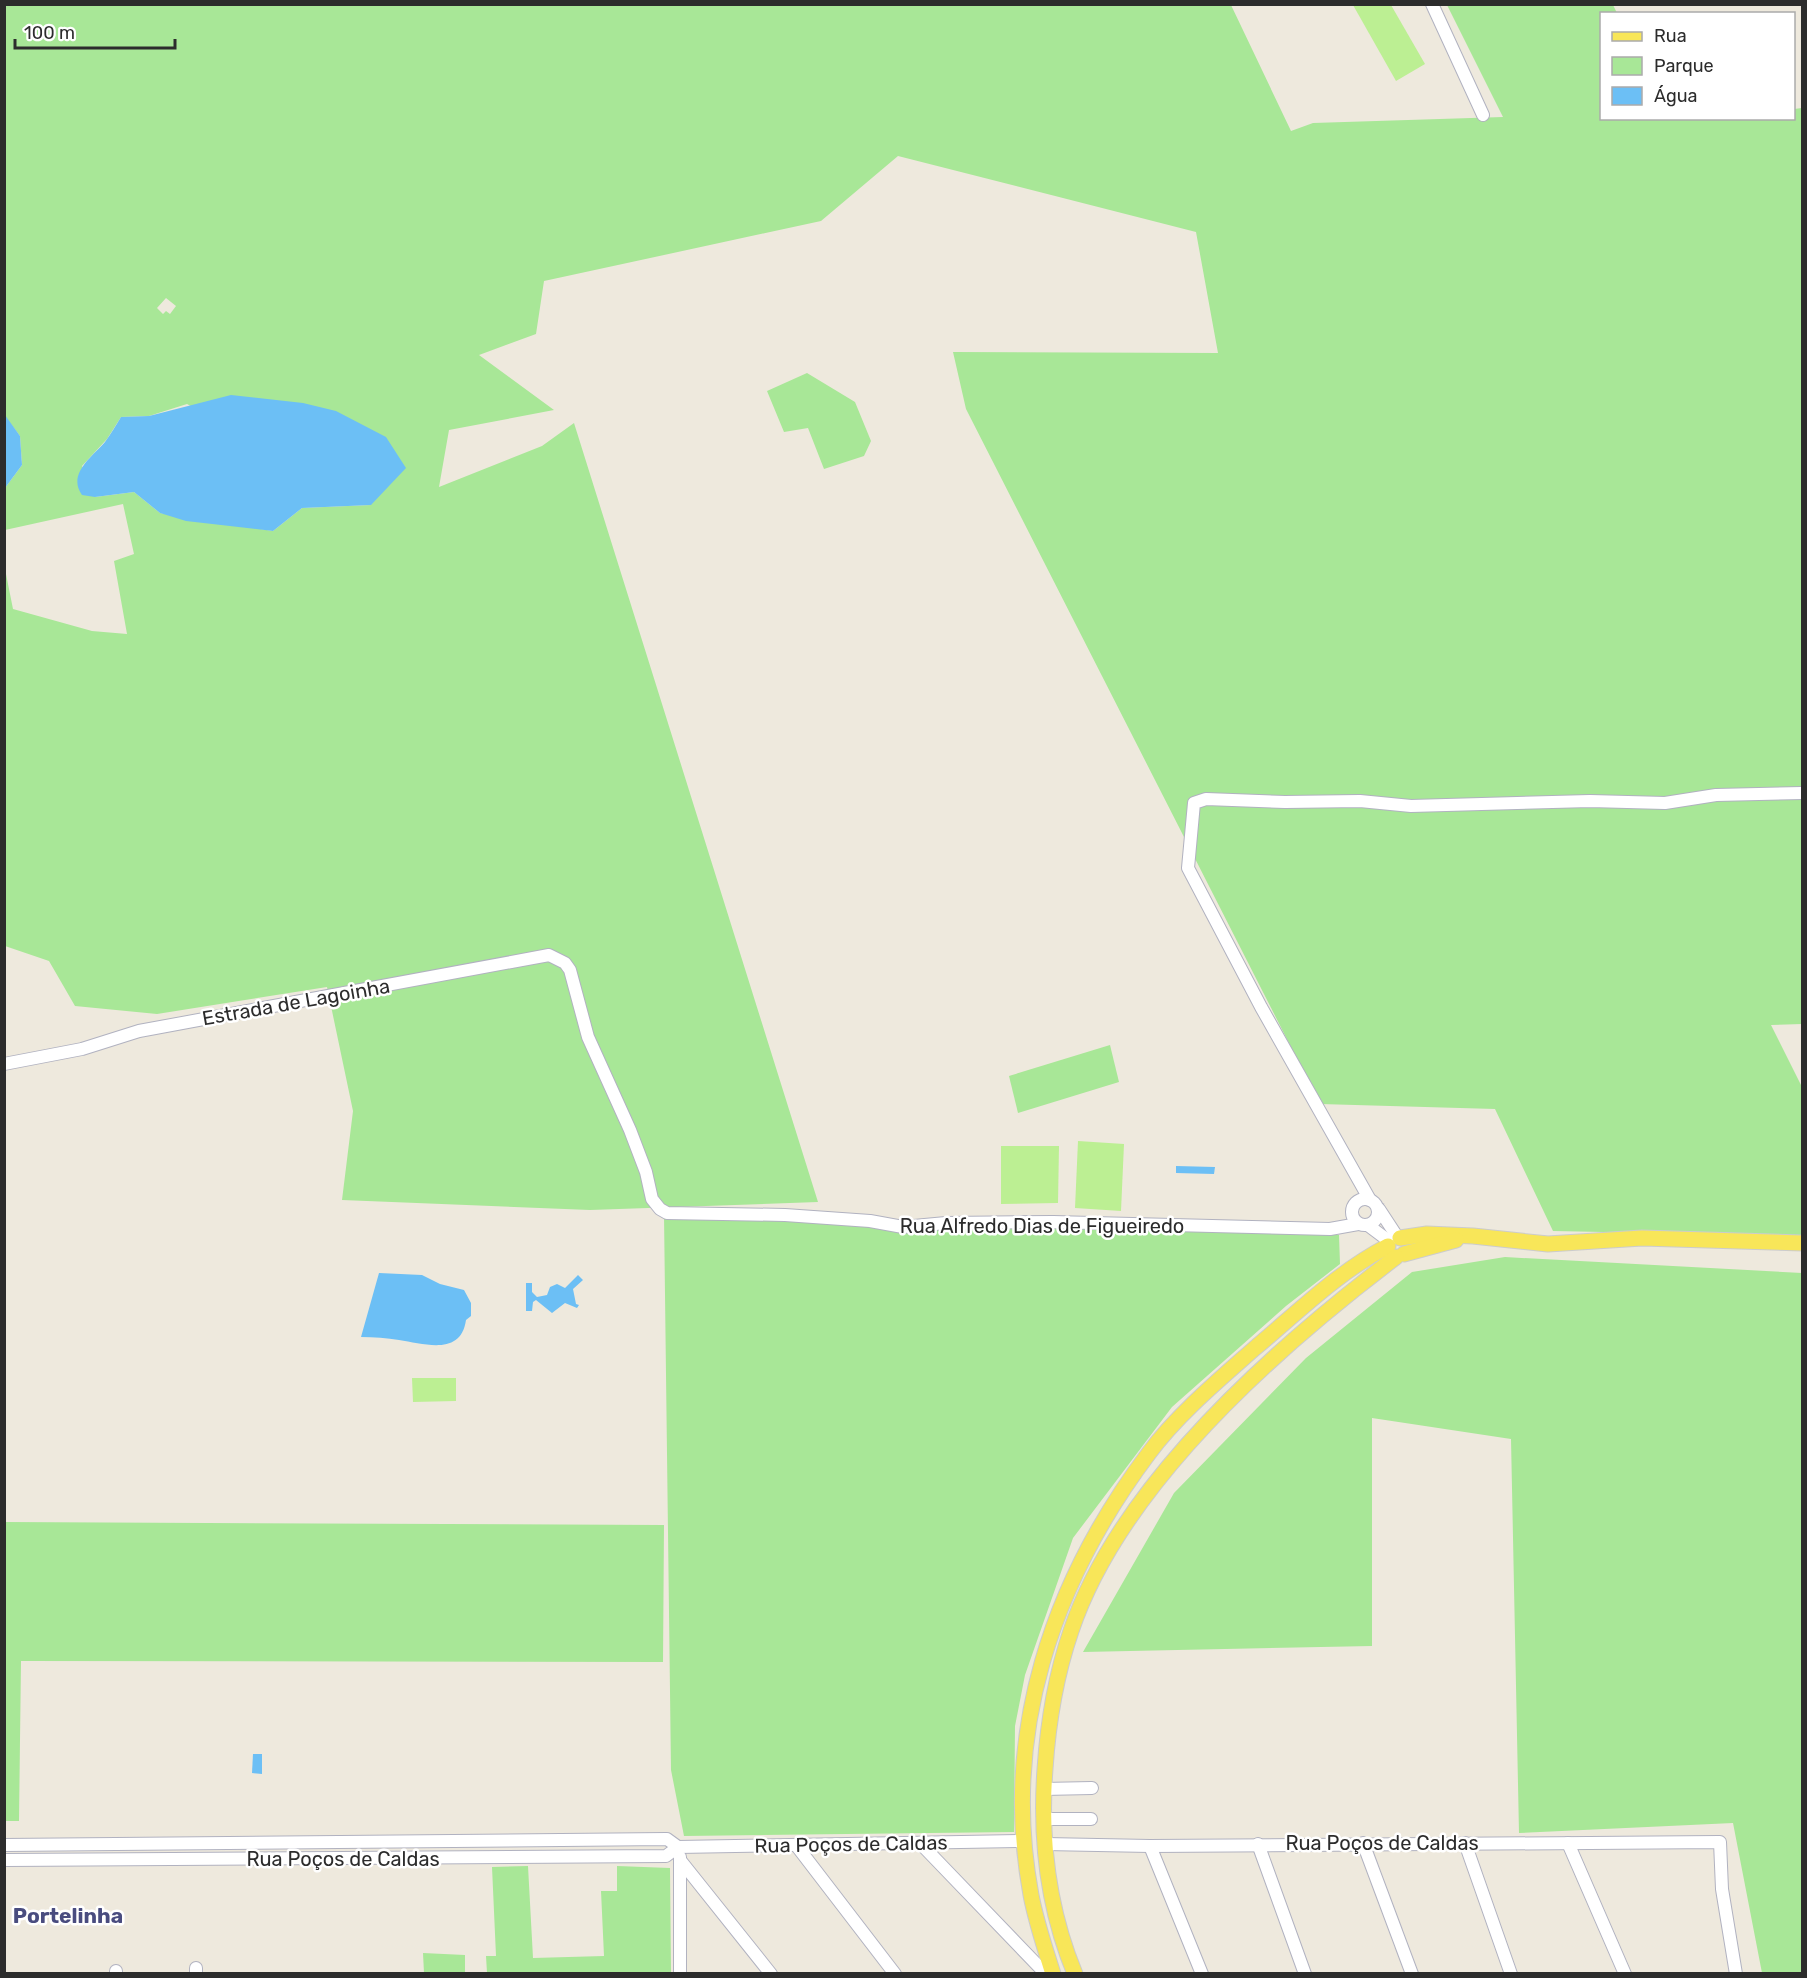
<svg xmlns="http://www.w3.org/2000/svg" width="1807" height="1978" font-family="Rubik,sans-serif">
<style>
.green{fill:#a8e797;fill-rule:evenodd}
.pitch{fill:#bcef93}
.water{fill:#6cbff5}
.lines{fill:none;stroke-linecap:round;stroke-linejoin:round}
.minor-casing{stroke:#b1b2c0;stroke-width:14}
.major-casing{stroke:#ccc;stroke-width:17}
.minor{stroke:#fff;stroke-width:12}
.major{stroke:#f8e659;stroke-width:15}
.labels{text-anchor:middle;dominant-baseline:central;stroke-width:5;stroke-linejoin:round;paint-order:stroke}
.street-label{font-size:20px;fill:#2c2c2c;stroke:#fff}
.neighbourhood-label{font-size:21px;font-weight:bold;fill:#494c7f;stroke:#fff}
</style>
<rect width="100%" height="100%" fill="#eee9dd"/>
<g class="green">
<path d="M5,5h1226l60,126 22,-8 190,-6 -56,-112h166l4,8 -15,1v104h192v-9l8,-1v916l-31,1 31,62v149l-249,-5 -58,-122 -175,-5 -354,-695 -13,-57 265,1 -22,-121 -298,-76 -77,65 -277,60 -8,53 -57,21 75,55 -105,20 -10,57 103,-41 32,-23 244,779 -228,8 -248,-10 11,-89 -26,-124 -170,27 -82,-8 -26,-45 -44,-15 -1,-382 9,45 79,22 35,3 -13,-73 20,-7 -11,-50 -118,26v-42l17,-23 -2,-29 -16,-21zM166,298l10,8 -6,8 -4,-3 -3,3 -6,-6zM187,404l184,101 -69,3 -29,23 -113,-18 -26,-21 -39,5 -13,-31 25,-27 14,-22 28,-1z"/>
<path d="M807,373l48,29 16,39 -7,15 -40,13 -16,-41 -24,4 -17,-41z"/>
<path d="M1110,1045l9,37 -101,31 -9,-37z"/>
<path d="M664,1215l133,7 542,13 1,29 -54,42 -114,101 -99,131 -48,137 -10,51 -1,106 -330,4 -13,-66z"/>
<path d="M1505,1257l297,16v700h-40l-29,-150 -214,10 -8,-394 -139,-21v228l-289,6 91,-159 132,-135 106,-86z"/>
<path d="M5,1522l659,3 -1,137 -642,-1 -2,160h-14z"/>
<path d="M528,1866l5,92 71,-2 -3,-65h16v-25l53,2 1,105h-184l-1,-17h10l-4,-89z"/>
<path d="M423,1953l42,2v18h-41z"/>
</g>
<g class="pitch">
<path d="M1353,5h38l34,59 -29,17z"/>
<path d="M1078,1141l46,3 -3,67 -46,-3z"/>
<path d="M1001,1146h58l-1,57 -57,1z"/>
<path d="M412,1378h44v23l-43,1z"/>
</g>
<g class="water">
<path d="M231,395l72,8 33,8 50,26 20,31 -35,37 -69,3 -29,23 -87,-10 -26,-8 -26,-21 -39,5 -13,-2c-15,-21 10,-38 23,-53 6,-8 11,-17 16,-25l28,-1z"/>
<path d="M5,415l15,21 2,29 -17,23z"/>
<path d="M1176,1166l39,1 -1,7 -38,-1z"/>
<path d="M379,1273l43,2 18,9 24,6 7,13v13l-5,4c-5,36 -41,24 -67,20 -12,-2 -25,-3 -38,-3z"/>
<path d="M578,1275l5,5 -10,9 3,15 3,1 -2,3 -12,-5 -13,10 -16,-13 -3,2 -1,9h-6v-28h6v9l5,5 10,-2 3,-8 7,-3 8,4z"/>
<path d="M253,1754h9v20l-10,-1z"/>
</g>
<g class="lines">
<g class="minor-casing">
<g id="minor">
<path d="M1432,4l51,111"/>
<path d="M4,1064l78,-15 57,-18 410,-76 16,8 5,7 18,67 42,93 16,42 6,27 8,10 7,4 118,2 85,6 33,6 43,-4 107,-1 277,7 28,-5"/>
<circle cx="1365" cy="1212" r="13"/>
<path d="M1370,1200l-109,-193 -73,-139 6,-65 12,-4 79,3 75,-1 51,5 179,-5 75,2 51,-8 86,-2"/>
<path d="M1379,1209l19,29"/>
<path d="M1369,1226l16,12 3,6"/>
<path d="M1043,1789l49,-1"/>
<path d="M1044,1819h47"/>
<path d="M920,1843l126,131"/>
<path d="M1363,1843l49,131"/>
<path d="M1465,1843l46,131"/>
<path d="M1568,1843l57,131"/>
<path d="M1045,1844l105,2 570,-4 2,47 14,85"/>
<path d="M1258,1844l47,130"/>
<path d="M4,1845l663,-6 11,8 346,-6"/>
<path d="M796,1845l99,129"/>
<path d="M1150,1846l52,128"/>
<path d="M680,1857v117"/>
<path d="M4,1860l662,-4 12,-9"/>
<path d="M680,1860l91,114"/>
<path d="M196,1968v6"/>
<path d="M116,1971v3"/>
</g>
</g>
<g class="major-casing">
<g id="major">
<path d="M1400,1238l27,-4 46,2 75,8 94,-6 160,5"/>
<path d="M1404,1254l52,-14"/>
<path d="M1053,1974c-8,-26 -17,-52 -22,-79 -30,-161 21,-313 118,-442 28,-38 71,-74 106,-105 43,-36 83,-76 133,-102"/>
<path d="M1075,1974c-27,-65 -35,-136 -30,-205 3,-46 11,-94 26,-138 49,-146 205,-283 325,-374"/>
</g>
</g>
<use href="#minor" class="minor"/>
<use href="#major" class="major"/>
</g>
<g class="labels">
<g class="street-label">
<text transform="translate(296 1002) rotate(-10)">Estrada de Lagoinha</text>
<text x="1042" y="1226">Rua Alfredo Dias de Figueiredo</text>
<text x="1382" y="1843">Rua Poços de Caldas</text>
<text transform="translate(851 1844) rotate(-1)">Rua Poços de Caldas</text>
<text x="343" y="1859">Rua Poços de Caldas</text>
</g>
<g class="neighbourhood-label">
<text x="68" y="1915">Portelinha</text>
</g>
</g>
<rect width="1807" height="1978" fill="none" stroke="#2c2c2c" stroke-width="12"/>
<rect x="1600" y="12" width="195" height="108" fill="#ffffff" stroke="#ababab" stroke-width="1.5"/>
<rect x="1612" y="32" width="30" height="9" fill="#f8e659" stroke="#ababab" stroke-width="1.5"/>
<text x="1654" y="42" font-size="18" fill="#2c2c2c">Rua</text>
<rect x="1612" y="57" width="30" height="18" fill="#a8e797" stroke="#ababab" stroke-width="1.5"/>
<text x="1654" y="72" font-size="18" fill="#2c2c2c">Parque</text>
<rect x="1612" y="87" width="30" height="18" fill="#6cbff5" stroke="#ababab" stroke-width="1.5"/>
<text x="1654" y="102" font-size="18" fill="#2c2c2c">Água</text>
<path d="M15 39v9h160v-9" fill="none" stroke="#2c2c2c" stroke-width="3"/>
<text x="24" y="39" font-size="18" fill="#2c2c2c" stroke="#ffffff" stroke-width="4.5" paint-order="stroke">100 m</text>
</svg>
